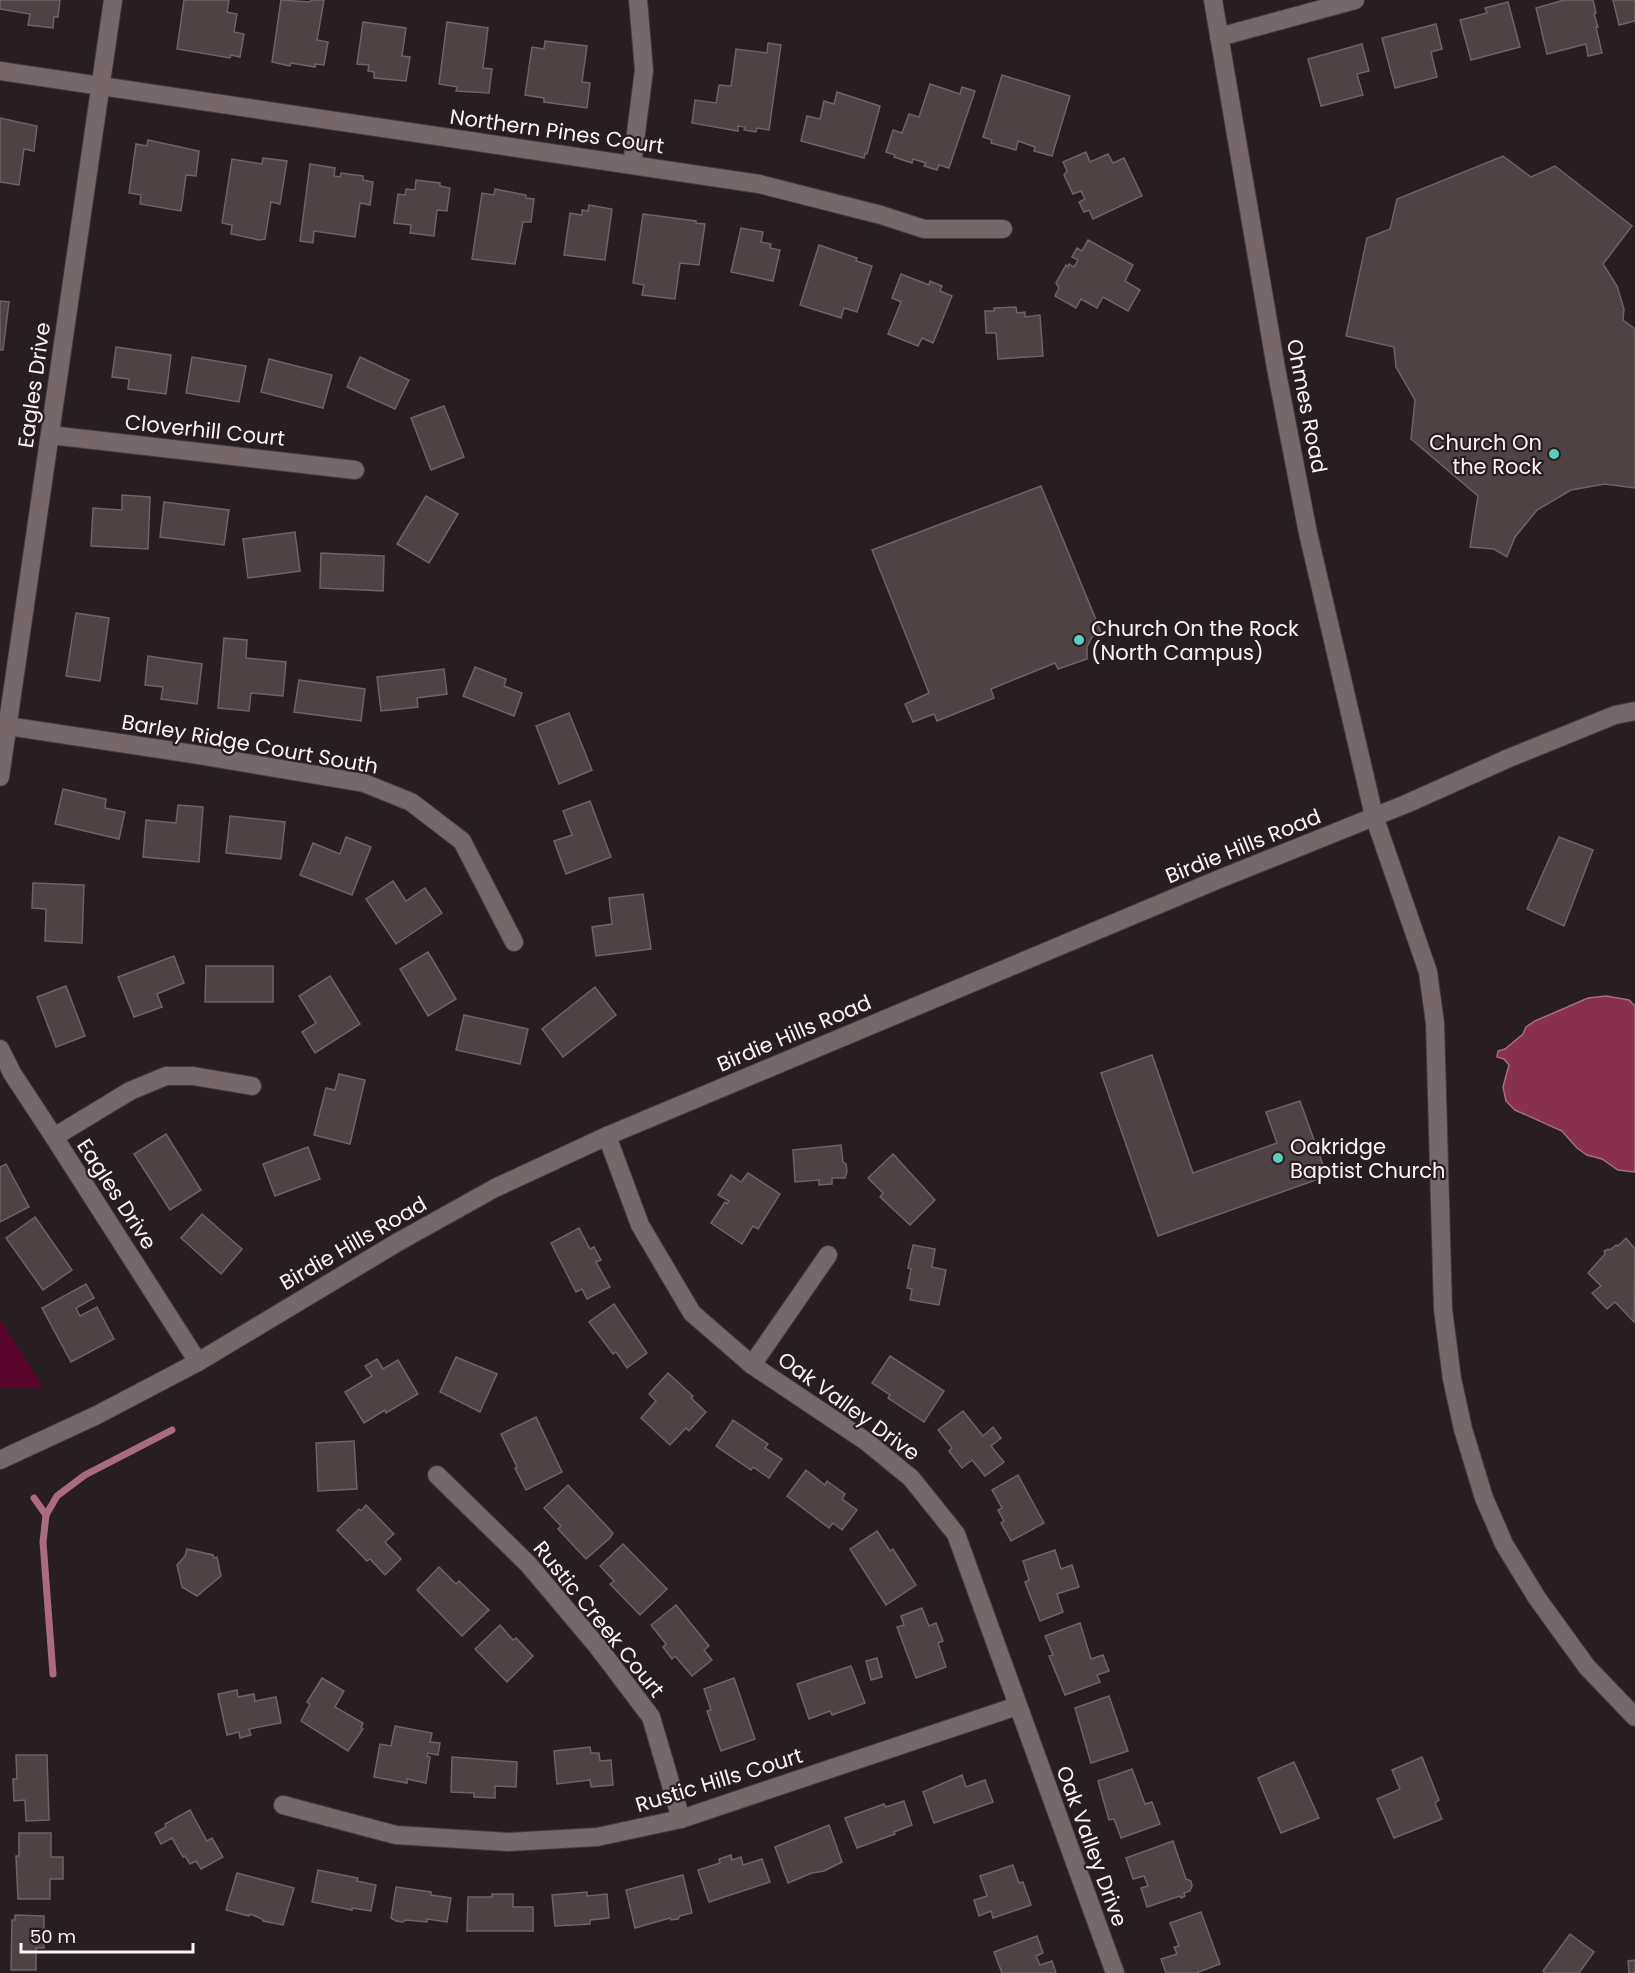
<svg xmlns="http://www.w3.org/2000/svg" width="1635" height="1973" font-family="Poppins,sans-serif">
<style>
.green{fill:#5a052b}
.water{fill:#87314e;stroke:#aa6b80;stroke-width:1.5}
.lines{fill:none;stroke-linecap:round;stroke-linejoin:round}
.stream{stroke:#aa6b80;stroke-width:7}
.building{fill:#4f4245;stroke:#6f6164;stroke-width:1.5}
.street-casing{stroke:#443b3d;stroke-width:20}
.secondary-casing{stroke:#443b3d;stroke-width:20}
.street{stroke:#75676a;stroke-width:18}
.secondary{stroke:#75676a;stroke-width:18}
.poi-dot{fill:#5acebc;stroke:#281d20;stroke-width:2}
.labels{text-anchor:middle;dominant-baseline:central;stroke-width:4.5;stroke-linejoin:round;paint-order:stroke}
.street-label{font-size:21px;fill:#fbf3f4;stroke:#281d20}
.poi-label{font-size:21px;fill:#fbf3f4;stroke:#281d20;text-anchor:start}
</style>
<rect width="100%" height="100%" fill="#281d20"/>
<path class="green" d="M0,1320l43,67h-43z"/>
<path class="water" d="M1606,996l23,4 6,6v166l-17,-2 -16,-11 -15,-4 -10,-7 -15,-17 -47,-21 -9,-9 -3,-14 6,-22 -5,-6 -7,-2 1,-6 7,-2 18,-15 3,-7 9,-6 53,-23z"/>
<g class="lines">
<g class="stream">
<path d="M34,1498l12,17"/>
<path d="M53,1674l-10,-132 3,-27 11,-19 28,-21 87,-45"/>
</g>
</g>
<g class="building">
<path d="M0,0h60l-2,17h-4l-1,11 -25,-3 2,-11 -30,-5z"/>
<path d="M184,0h45l-2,12 10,2 -3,18 10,2 -4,23 -9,-2 -1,3 -53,-9z"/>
<path d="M281,0l29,2 1,-2h13l-7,40 11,2 -4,23 -9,-1v3l-24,-4 -1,3 -18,-4z"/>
<path d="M1564,0h29l3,13 -2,1 4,13h-2l6,26 -14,3 -2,-12 -39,10 -11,-46z"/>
<path d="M1613,0h22v21l-16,4z"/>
<path d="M1508,2l12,45 -49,13 -11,-40 27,-7 -2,-5z"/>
<path d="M363,22l43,6 -4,28 8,1 -4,24 -32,-3v-6l-6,-1 1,-6 -12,-1z"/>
<path d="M447,22l41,6 -5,40 9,1 -3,24 -33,-2 1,-4 -18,-3z"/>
<path d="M1436,24l6,25 -11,3 6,25 -42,11 -13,-50z"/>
<path d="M545,41l42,5 -5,36 8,1 -3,25 -43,-6v-4l-19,-3 7,-48 12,2z"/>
<path d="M768,43l13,2 -12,85 -12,-2 -1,4 -12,-2 1,-3 -7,-1v5l-46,-8 3,-23 21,3 3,-18 12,1 5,-37 31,4z"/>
<path d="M1362,44l7,27 -12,3 6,21 -42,11 -13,-47z"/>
<path d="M1002,75l68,21 -18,60 -18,-5 1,-4 -17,-6 -2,9 -25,-7 1,-3 -9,-3z"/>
<path d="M930,84l30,10 2,-7 13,4 -26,77 -10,-3 -2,5 -13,-4 2,-3 -13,-4 -1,4 -18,-6 1,-2 -9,-3 7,-22 9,3 7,-19 10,3z"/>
<path d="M837,92l43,14 -13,48 -2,-1 -1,5 -63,-17 6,-25 13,3 4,-18 10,3z"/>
<path d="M0,118l37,8 -3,25 -10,-2 -5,36 -19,-3z"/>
<path d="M148,140l51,11 -3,25 -10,-1 -5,36 -41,-7 1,-9 -12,-2 7,-49 11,2z"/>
<path d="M1086,152l4,10 18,-8 5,9 11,-5 18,38 -49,23 -4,-9 -5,2 -5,-10 6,-3 -4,-8 -8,3 -9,-19 3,-4 -4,-9z"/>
<path d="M1503,156l28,21 24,-11 77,60 -29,38 14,22 7,23 -1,11 12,9v159l-30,-4 -34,6 -34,20 -22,27 -8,20 -13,-8 -24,-2 8,-51 -67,-57 4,-39 -19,-33 -2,-20 -48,-11 21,-98 23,-9 7,-30z"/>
<path d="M263,158l24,3 -7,43 -9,-2 -6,37 -6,1 -28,-6 1,-9 -10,-2 10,-64 30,5z"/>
<path d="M310,164l25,4 -1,8 6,1 1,-4 22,3v4l10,2 -3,23 -10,-2 -5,34 -41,-6 -1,12 -13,-2z"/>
<path d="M416,180l24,3v3l10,2 -3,23 -10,-1 -3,26 -24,-3 1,-8 -17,-2 4,-29 7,1 1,-6 9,1z"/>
<path d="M495,189l31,6v3l8,1 -3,23h-8l-8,42 -43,-5 10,-66 12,2z"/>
<path d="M589,205l23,4 -7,51 -41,-5 6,-42 12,2v-5l6,1z"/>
<path d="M643,214l53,7v2l9,1 -6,41 -19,-2 -5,36 -33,-4 2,-10 -11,-2z"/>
<path d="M741,228l22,4 -2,10 10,2 -1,4 10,2 -7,31 -42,-9z"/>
<path d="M1088,240l45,25 -8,16 15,9 -12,21 -25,-14 -6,11 -16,-9 -5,9 -21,-12 4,-8 -3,-5 10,-18 2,2 1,-3 5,3 4,-7 -6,-3 5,-9 5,3z"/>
<path d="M819,245l38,13 -1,3 16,5 -15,46 -13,-4 -3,10 -41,-13z"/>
<path d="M901,274l28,11 1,-4 12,5 -2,5 12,5 -19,47 -11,-5 -4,8 -30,-12 13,-32 -9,-4z"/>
<path d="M0,301l9,1 -6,48h-3z"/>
<path d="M1016,307l1,6 8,-1v5l15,-2 3,41 -45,3 -2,-26h-10l-1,-22h9v-3z"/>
<path d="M116,347l55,8 -5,39 -38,-5 1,-10 -17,-2z"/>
<path d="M192,357l54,9 -7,36 -53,-9z"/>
<path d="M360,357l49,23 -14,29 -48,-22z"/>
<path d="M269,359l63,16 -9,33 -62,-16z"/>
<path d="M444,406l20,51 -33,13 -20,-52z"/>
<path d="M1041,486l60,146 -9,5 -5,10v12l-29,10 -3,-6 -64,26 3,9 -57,23 -3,-7 -21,8 -8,-18 24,-11 -57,-143z"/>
<path d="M122,495l28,2 -2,52 -57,-3 2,-38 29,2z"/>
<path d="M426,496l32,18 -29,49 -32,-19z"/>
<path d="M164,502l65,8 -5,35 -64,-8z"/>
<path d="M295,532l5,39 -52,7 -5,-39z"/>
<path d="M321,553l63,3 -1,35 -63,-3z"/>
<path d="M76,613l33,5 -9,63 -34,-5z"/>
<path d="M224,638l23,2 -1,18 40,4 -3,34 -32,-3 -2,18 -31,-3z"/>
<path d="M148,656l54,8 -5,40 -36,-5 2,-12 -18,-2z"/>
<path d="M475,667l31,12 -2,7 18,7 -8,23 -51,-20z"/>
<path d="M444,669l3,25 -30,4 1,9 -37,4 -4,-34z"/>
<path d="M299,680l66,9 -4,32 -67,-9z"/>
<path d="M569,713l23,57 -33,14 -23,-58z"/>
<path d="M63,789l43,10 -1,9 20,4 -6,27 -64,-15z"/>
<path d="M590,801l21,56 -45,17 -12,-33 18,-6 -9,-24z"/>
<path d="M178,805l25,2 -4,55 -56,-5 3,-37 30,3z"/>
<path d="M230,816l55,6 -4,37 -55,-6z"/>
<path d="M346,837l25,10 -19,48 -52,-20 13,-32 27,11z"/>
<path d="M1559,837l34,13 -29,76 -37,-17z"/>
<path d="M393,881l13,20 19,-13 17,25 -46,31 -30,-45z"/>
<path d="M33,883l51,2 -2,58 -37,-2 1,-32 -14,-1z"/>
<path d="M643,894l8,55 -55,7 -4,-29 20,-3 -3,-26z"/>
<path d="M428,952l28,47 -28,17 -28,-47z"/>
<path d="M174,956l10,27 -27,11 5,13 -28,10 -16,-40z"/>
<path d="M206,966h67v36h-68z"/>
<path d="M330,976l30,48 -45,29 -13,-21 14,-9 -17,-27z"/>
<path d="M66,986l19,50 -29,11 -19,-50z"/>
<path d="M595,987l21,28 -53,42 -21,-28z"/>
<path d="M464,1015l64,14 -8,35 -64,-14z"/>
<path d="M1152,1055l41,118 84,-30 -11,-31 34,-11 27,75 -169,60 -57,-163z"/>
<path d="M339,1074l26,6 -15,64 -36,-9 12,-47 9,2z"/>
<path d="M166,1134l35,56 -31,20 -36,-56z"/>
<path d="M841,1145l2,17 3,2 1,8 -2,6h-13v6l-13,1v-5l-24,2 -2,-32z"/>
<path d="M308,1147l12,32 -45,17 -12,-32z"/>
<path d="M893,1154l42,46 -25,25 -30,-28 3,-4 -15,-15z"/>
<path d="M6,1164l23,43 -29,15v-55z"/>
<path d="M748,1173l32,21 -22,35 -5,-3 -11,18 -31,-21 14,-21 2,2 2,-3 -11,-6 13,-20 10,7z"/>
<path d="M202,1214l40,35 -21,25 -40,-36z"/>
<path d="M35,1217l37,53 -29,20 -37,-52z"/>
<path d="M579,1228l11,21 4,-2 7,13 -5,2 14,25 -23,12 -5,-10 -6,3 -25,-49z"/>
<path d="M1626,1238l9,11 -1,73 -19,-20 -8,7 -15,-16 9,-7 -13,-13 17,-19 -1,-3 4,-2 2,1 6,-5 2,1z"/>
<path d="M913,1245l22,4 -3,18 14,3 -7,35 -29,-5 2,-11 -5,-1 4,-19 -3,-1z"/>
<path d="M86,1284l8,14 -18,10 4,8 17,-9 17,32 -43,23 -29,-54z"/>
<path d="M614,1304l33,49 -20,15 -11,-16 -3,2 -24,-32z"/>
<path d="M890,1356l54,35 -20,31 -36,-24 2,-3 -18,-12z"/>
<path d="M456,1357l41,17 -17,38 -40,-20z"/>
<path d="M377,1359l6,10 15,-9 20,34 -32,19 -1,-3 -21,13 -19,-31 27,-16 -7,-10z"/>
<path d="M668,1373l25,23 -2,2 15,14 -17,19 -3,-3 -16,17 -29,-27 15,-17 -7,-7z"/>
<path d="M963,1411l20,25 10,-9 8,11 -10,8 13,16 -19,14 -13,-16 -10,8 -13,-17 3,-3 -14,-18z"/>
<path d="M536,1417l26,55 -36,18 -11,-22 2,-1 -16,-33z"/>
<path d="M733,1420l35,24 -3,4 17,11 -13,19 -16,-11 -2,3 -35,-24z"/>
<path d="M354,1441l3,48 -39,2 -2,-48z"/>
<path d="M806,1470l19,15 2,-4 18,13 -3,5 15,11 -15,20 -9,-7 -4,5 -42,-32z"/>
<path d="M1018,1475l26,48 -33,18 -10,-18 3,-2 -6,-11 4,-2 -10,-18z"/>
<path d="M568,1485l45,48 -3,5 -24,21 -28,-30 3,-3 -17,-18z"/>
<path d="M366,1505l28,29 -9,8 16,17 -16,16 -15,-16 -3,2 -30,-31 22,-21 2,2z"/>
<path d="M877,1531l13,20 3,-2 23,36 -30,20 -36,-56z"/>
<path d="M623,1544l44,45 -27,26 -30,-31 4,-3 -14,-15z"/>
<path d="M187,1549l26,6 1,3 3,-1 4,19 -24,20 -15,-9 -5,-22 8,-9z"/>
<path d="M1055,1550l6,19 11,-4 7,22 -22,7 6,18 -23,9 -15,-39 4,-2 -6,-19z"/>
<path d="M439,1567l17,17 3,-3 30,29 -27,26 -45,-46z"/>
<path d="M676,1605l33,41 -5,4 8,10 -20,16 -17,-20 -3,3 -9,-12 3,-3 -15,-19z"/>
<path d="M922,1608l7,18 7,-3 7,18 -5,2 8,24 -30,11 -19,-51 7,-2 -3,-9z"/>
<path d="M1080,1623l11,36 12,-4 6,16 -12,4 3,7 -35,13 -16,-39 4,-1 -8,-19z"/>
<path d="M500,1625l13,15 3,-2 17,18 -26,26 -32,-33z"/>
<path d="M877,1658l5,19 -11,3 -5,-19z"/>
<path d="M851,1666l14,37 -33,12 -2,-4 -21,8 -12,-35z"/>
<path d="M322,1678l22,13 -9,16 28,16 -2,5 2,1 -15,22 -47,-30 9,-17 -3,-2z"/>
<path d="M734,1678l21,61 -34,12 -14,-40 4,-1 -7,-21z"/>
<path d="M237,1690l1,7 16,-3 1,7 21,-4 5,26 -32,6 2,6 -11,3 -1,-6 -12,3 -9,-41z"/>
<path d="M1109,1696l19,55 -37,12 -16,-55z"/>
<path d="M395,1726l37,7 -2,9 10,1 -2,12 -10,-2 -1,3 3,1 -4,26 -19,-4v4l-33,-6 6,-33 11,2z"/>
<path d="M590,1747l1,6h8l1,8 11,-1 2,25 -22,2 -1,-7 -33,4 -3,-33z"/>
<path d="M16,1755h31l2,65 -23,1 -1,-21 -11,1 -1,-22h4z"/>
<path d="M452,1757l65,5 -1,25 -21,-1v12l-21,-1v-4l-23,-1z"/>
<path d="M1422,1757l17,43 -4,3 7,16 -48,19 -17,-39 23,-10 -8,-19z"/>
<path d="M1294,1762l25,56 -38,15 -23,-55z"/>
<path d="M1132,1769l13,35 7,-2 8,22 -39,14 -7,-19 -5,1 -11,-39z"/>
<path d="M962,1775l4,12 19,-7 8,22 -59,21 -11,-31z"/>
<path d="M904,1801l8,24 -18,7 1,2 -38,14 -12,-30 39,-14 2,3z"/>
<path d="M190,1810l17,31 5,-3 11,19 -22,12 -5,-8 -6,3 -5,-8 -2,1 -11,-19 -11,6 -6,-11 11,-6 -1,-3z"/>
<path d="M829,1825l13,37 -18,9 -12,2 -24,10 -13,-36z"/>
<path d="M19,1833h32v24h12v22h-13v20h-32l-2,-43h3z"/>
<path d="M1173,1841l13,38 5,2 1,5 -2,5 -6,2 1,3 -4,2 -1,-2 -33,11 -6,-19 7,-2 -4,-10 -11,3 -7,-21z"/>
<path d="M731,1855l1,5 9,-3 2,8 19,-6 8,23 -61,20 -11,-32 22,-7 -1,-4z"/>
<path d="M1013,1865l6,18 4,-1 8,23 -38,13 -2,-7 -12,5 -5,-16 13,-4 -7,-20z"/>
<path d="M318,1870l40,8 -1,3 19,4 -5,26 -19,-3v2l-40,-8z"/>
<path d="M237,1873l57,15 -11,37 -20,-4 -1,-2 -12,-5 -1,2 -23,-6z"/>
<path d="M683,1875l9,38 -12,3 -2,3 -7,1 -1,-2 -35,10 -9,-38z"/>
<path d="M396,1887l35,5v3l20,3 -4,24 -20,-3v3l-21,-2 -3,2 -7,-1 -5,-3z"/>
<path d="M587,1892v4l20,-2 2,24 -19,2v4l-35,2 -3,-31z"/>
<path d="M492,1894h21v13h20v24h-66l1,-34h24z"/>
<path d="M1201,1912l19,52 -24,9h-30l-5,-14 16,-5 -3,-7 5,-1 -9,-23z"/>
<path d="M15,1915l29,1v32h-8v22h-25l1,-50h3z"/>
<path d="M1570,1934l24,18 -15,21h-34l-2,-2z"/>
<path d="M1037,1936l6,17 -7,3 4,9 12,-4 4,12h-54l-8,-21z"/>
<path d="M1635,1960v13h-6l-1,-12z"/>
</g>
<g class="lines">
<g class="street-casing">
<g id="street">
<path d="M1219,37l136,-37"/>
<path d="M0,71l759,113 122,31 43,14h79"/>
<path d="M632,165l12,-95 -6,-70"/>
<path d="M50,435l305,35"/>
<path d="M0,725l193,29 171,29 47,19 51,39 52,101"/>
<path d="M0,777l113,-777"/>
<path d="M1374,816l54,156 7,51 8,286 9,70 11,50 21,69 11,25 9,21 33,54 50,69 48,50"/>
<path d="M0,1049l12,24 42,64 144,225"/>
<path d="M607,1136l33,89 52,88 60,52 115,77 44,36 45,56 159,439"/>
<path d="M54,1137l76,-46 36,-15h27l59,10"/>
<path d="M752,1365l76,-110"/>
<path d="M437,1475l91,89 70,83 53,70 30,102"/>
<path d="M283,1805l113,30 112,7 89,-5 84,-18 336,-113"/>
</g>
</g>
<g class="secondary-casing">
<g id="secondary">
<path d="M1213,0l63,368 32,165 66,283"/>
<path d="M0,1460l97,-45 101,-53 200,-120 97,-54 112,-52 610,-256 189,-76 103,-46 106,-43 20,-4"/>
</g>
</g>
<use href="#street" class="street"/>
<use href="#secondary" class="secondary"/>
</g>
<g class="poi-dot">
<circle cx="1554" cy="454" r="6"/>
<circle cx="1079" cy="640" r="6"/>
<circle cx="1278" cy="1158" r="6"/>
</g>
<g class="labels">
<g class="street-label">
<text transform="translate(557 131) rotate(8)">Northern Pines Court</text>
<text transform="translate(34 385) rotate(-82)">Eagles Drive</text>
<text transform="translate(1307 406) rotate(79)">Ohmes Road</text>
<text transform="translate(205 430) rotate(6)">Cloverhill Court</text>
<text transform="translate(250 744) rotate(10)">Barley Ridge Court South</text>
<text transform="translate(1243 846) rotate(-22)">Birdie Hills Road</text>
<text transform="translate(794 1033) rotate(-23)">Birdie Hills Road</text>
<text transform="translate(117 1194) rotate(57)">Eagles Drive</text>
<text transform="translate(353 1243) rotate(-30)">Birdie Hills Road</text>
<text transform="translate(849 1406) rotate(36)">Oak Valley Drive</text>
<text transform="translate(599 1619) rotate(51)">Rustic Creek Court</text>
<text transform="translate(719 1780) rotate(-17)">Rustic Hills Court</text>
<text transform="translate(1092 1846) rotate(70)">Oak Valley Drive</text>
</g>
<g class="poi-label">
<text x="1542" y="442" text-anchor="end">Church On<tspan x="1542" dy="24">the Rock</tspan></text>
<text x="1091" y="628">Church On the Rock<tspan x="1091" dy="24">(North Campus)</tspan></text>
<text x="1290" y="1146">Oakridge<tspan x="1290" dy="24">Baptist Church</tspan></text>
</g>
</g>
<path d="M21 1943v9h172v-9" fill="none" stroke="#fbf3f4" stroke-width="3"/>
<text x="30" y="1943" font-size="18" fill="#fbf3f4" stroke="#281d20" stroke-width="4.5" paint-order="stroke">50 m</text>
</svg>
